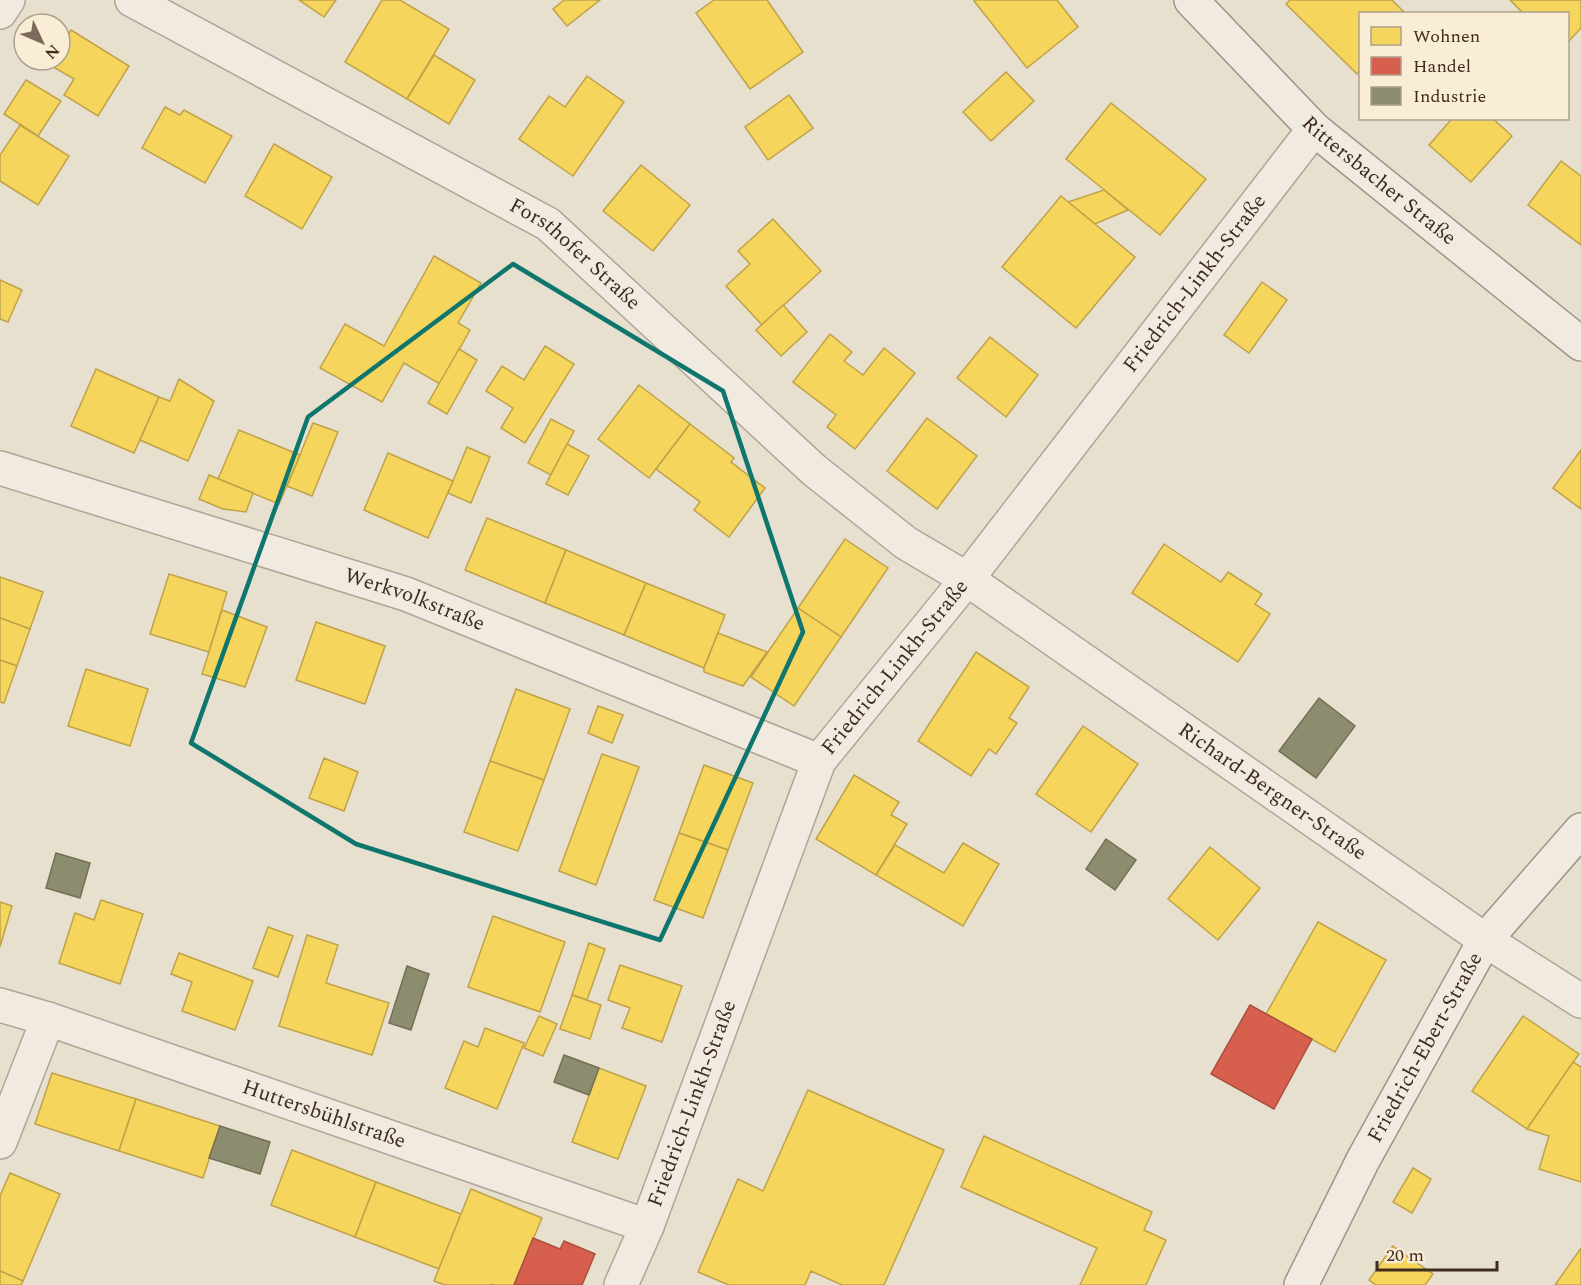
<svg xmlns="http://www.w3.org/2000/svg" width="1581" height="1285" font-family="Spectral,serif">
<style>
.homes{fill:#f6d55c;stroke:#bfa249;stroke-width:1.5}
.shops{fill:#d6604d;stroke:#a8503f;stroke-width:1.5}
.industry{fill:#8c8c6e;stroke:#756f56;stroke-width:1.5}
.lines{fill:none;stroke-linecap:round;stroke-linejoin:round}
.street-casing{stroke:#aea597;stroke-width:36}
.secondary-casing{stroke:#9d9487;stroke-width:36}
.street{stroke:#f0eae1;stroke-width:33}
.secondary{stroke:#f0eae1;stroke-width:33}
.marked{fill:none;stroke:#0f766e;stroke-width:4.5;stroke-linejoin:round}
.labels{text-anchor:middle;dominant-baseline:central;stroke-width:6;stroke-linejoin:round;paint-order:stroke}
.street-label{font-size:21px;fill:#3e2c1d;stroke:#f9edd5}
</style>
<rect width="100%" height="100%" fill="#e8e0ce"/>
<g class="homes">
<path d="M299,0h37l-12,17z"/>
<path d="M382,0h18l49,29 -42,70 -62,-37z"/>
<path d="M564,0h36l-33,26 -14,-17z"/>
<path d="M714,0h53l36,52 -53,37 -54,-76z"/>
<path d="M975,0h82l21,27 -51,41 -53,-67z"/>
<path d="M1290,0h102l14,14h-46v57l-3,3 -71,-70z"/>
<path d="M1510,0h71v28l-13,14v-28h-44z"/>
<path d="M71,30l58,36 -31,50 -34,-21 10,-16 -24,-14 3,-5h7v-12z"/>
<path d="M434,55l41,25 -26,44 -42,-25z"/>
<path d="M1006,72l28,29 -43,40 -28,-29z"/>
<path d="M587,76l37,26 -51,74 -54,-37 30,-43 16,11z"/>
<path d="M26,80l35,21 -23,35 -34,-22z"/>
<path d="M789,95l24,33 -45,32 -23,-33z"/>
<path d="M1111,103l95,76 -46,56 -94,-76z"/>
<path d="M165,107l15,8 4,-5 48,26 -27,47 -63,-35z"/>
<path d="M1447,118h45l20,18 -41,46 -42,-37 21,-24z"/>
<path d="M20,125l49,31 -31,49 -38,-24v-26z"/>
<path d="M274,144l58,33 -30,52 -57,-33z"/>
<path d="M1561,161l20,15v69l-53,-40z"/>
<path d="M641,165l49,40 -37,46 -50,-40z"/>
<path d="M1104,190l24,20 -33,14 -27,-22z"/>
<path d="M1061,196l74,61 -59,71 -74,-61z"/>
<path d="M773,219l48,52 -59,54 -36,-39 24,-22 -12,-13z"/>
<path d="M434,256l47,27 -23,40 12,7 -30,54 -36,-21 -22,39 -62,-34 25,-44 39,22z"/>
<path d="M0,280l22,10 -14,32 -8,-3z"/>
<path d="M1262,282l25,18 -38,53 -25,-18z"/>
<path d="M783,305l24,27 -26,24 -25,-26z"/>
<path d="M830,334l22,18 -8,9 19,14 21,-27 31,25 -60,76 -28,-22 9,-12 -43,-33z"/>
<path d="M990,337l48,38 -32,42 -49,-39z"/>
<path d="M545,346l29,18 -49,79 -24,-15 12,-20 -27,-17 16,-25 22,14z"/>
<path d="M459,349l18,11 -30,54 -19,-11z"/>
<path d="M96,369l63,28 -25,56 -63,-27z"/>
<path d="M179,379l35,22 -26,60 -48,-21 19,-43 11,4z"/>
<path d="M639,385l51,39 -41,54 -51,-39z"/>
<path d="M927,418l50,38 -40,53 -50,-38z"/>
<path d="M551,419l23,12 -23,44 -23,-12z"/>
<path d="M313,423l25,9 -26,64 -25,-10z"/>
<path d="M690,424l44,34 -3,4 34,26 -36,49 -35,-27 6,-8 -44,-33z"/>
<path d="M239,430l61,25 -21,49 -61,-25z"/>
<path d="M567,444l22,12 -21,39 -22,-11z"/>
<path d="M467,447l23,10 -19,46 -23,-10z"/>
<path d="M1581,450v59l-28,-21z"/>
<path d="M388,453l65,28 -25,57 -64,-28z"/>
<path d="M209,475l44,18 -7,19 -23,-3 -24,-10z"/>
<path d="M487,518l79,32 -21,53 -80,-33z"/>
<path d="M845,539l43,29 -47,69 -43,-29z"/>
<path d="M1164,544l57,38 7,-10 34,22 -7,10 15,10 -32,48 -106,-69z"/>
<path d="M566,550l80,33 -22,52 -79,-32z"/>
<path d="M169,574l58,18 -18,60 -59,-18z"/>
<path d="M0,577l43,15 -13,37 -30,-11z"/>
<path d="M646,583l79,32 -21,53 -80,-33z"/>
<path d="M798,608l43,29 -47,69 -43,-29z"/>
<path d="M222,610l45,17 -22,60 -43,-13z"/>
<path d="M0,618l30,11 -13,37 -17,-6z"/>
<path d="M316,622l69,24 -20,58 -69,-24z"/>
<path d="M718,633l49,19 -24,34 -39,-14v-4z"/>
<path d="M976,652l53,35 -20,31 8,5 -21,31 -7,-5 -18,27 -53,-35z"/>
<path d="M0,660l17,6 -13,37 -4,-1z"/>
<path d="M86,669l62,20 -18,57 -62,-20z"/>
<path d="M516,689l54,20 -26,71 -54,-19z"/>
<path d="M598,706l25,9 -11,28 -24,-10z"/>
<path d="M1083,726l55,38 -47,68 -55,-38z"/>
<path d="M602,754l37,13 -43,118 -37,-14z"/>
<path d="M324,758l34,14 -14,39 -35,-13z"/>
<path d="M490,761l54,19 -26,71 -54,-19z"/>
<path d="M704,765l49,18 -25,67 -49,-17z"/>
<path d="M854,775l45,27 -8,13 16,9 -31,51 -60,-36z"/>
<path d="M679,833l49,17 -25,68 -49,-18z"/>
<path d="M963,843l36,21 -36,62 -87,-51 19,-30 49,28z"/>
<path d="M1210,847l50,41 -42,52 -50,-41z"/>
<path d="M101,900l42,14 -23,70 -61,-21 16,-50 19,7z"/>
<path d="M0,902l12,4 -12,41z"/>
<path d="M493,916l72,26 -25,70 -72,-25z"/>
<path d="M1318,922l68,38 -51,92 -69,-38z"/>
<path d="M268,927l25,9 -15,41 -25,-9z"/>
<path d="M307,935l31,10 -12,38 63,20 -17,52 -93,-29z"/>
<path d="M589,943l16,6 -18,51 -15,-5z"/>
<path d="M179,953l74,28 -18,49 -53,-19 10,-29 -21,-8z"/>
<path d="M620,965l62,21 -20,56 -40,-14 8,-20 -22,-8z"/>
<path d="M572,995l29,10 -11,34 -30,-10z"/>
<path d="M539,1016l18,8 -14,32 -19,-8z"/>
<path d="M1523,1016l56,38 -52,75 -55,-38z"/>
<path d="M485,1028l39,15 -27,66 -52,-21 19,-47 14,6z"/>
<path d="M1573,1062l8,5v115l-42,-13 10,-33 -22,-7z"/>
<path d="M599,1068l47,18 -28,73 -46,-17z"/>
<path d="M52,1073l84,26 -17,52 -84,-27z"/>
<path d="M808,1090l136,60 -60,135h-42l-31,-14 -6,14h-76l-31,-13 40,-93 25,12z"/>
<path d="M136,1099l84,27 -17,52 -84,-27z"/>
<path d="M984,1136l168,76 -8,18 22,10 -20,45h-66l17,-37 -136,-61z"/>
<path d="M292,1150l84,32 -21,55 -84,-32z"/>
<path d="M1413,1168l18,11 -19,34 -19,-11z"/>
<path d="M10,1173l50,21 -37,87 -23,-10v-75z"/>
<path d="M376,1182l85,32 -22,55 -84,-32z"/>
<path d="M471,1189l71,29 -28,67h-19l-3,-1 -1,1h-46l-11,-4z"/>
<path d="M1393,1246l40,28 -8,11h-49l-7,-5z"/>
<path d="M1581,1248v37h-26z"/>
<path d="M0,1271l23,10 -2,4h-21z"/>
</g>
<g class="shops">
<path d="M1250,1005l62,34 -38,70 -63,-35z"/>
<path d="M533,1238l27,11 4,-8 31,13 -13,31h-68z"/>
</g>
<g class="industry">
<path d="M1319,698l36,28 -39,52 -37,-27z"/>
<path d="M1106,839l30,21 -21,30 -29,-21z"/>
<path d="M56,853l34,10 -10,35 -34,-10z"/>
<path d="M407,966l22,8 -18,56 -22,-7z"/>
<path d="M564,1055l35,13 -10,27 -35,-13z"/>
<path d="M220,1126l50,16 -10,32 -51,-16z"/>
</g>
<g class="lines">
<g class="street-casing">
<g id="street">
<path id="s1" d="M132,0l416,224 266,246 92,73 61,36 518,361 96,61"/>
<path d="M0,12l8,-12"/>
<path id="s2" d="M0,468l406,126 413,167"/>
<path id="s3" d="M0,1005l48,14 599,207"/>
<path d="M0,1142l48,-123"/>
<path id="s4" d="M621,1285l26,-59 172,-465 148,-182 347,-450"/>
</g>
</g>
<g class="secondary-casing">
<g id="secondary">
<path id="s5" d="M1191,0l123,129 267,215"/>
<path id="s6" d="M1301,1285l62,-125 122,-220 96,-110"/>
</g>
</g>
<use href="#street" class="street"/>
<use href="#secondary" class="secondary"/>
</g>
<path class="marked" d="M513,264l210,127 80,241 -143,308 -304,-96 -165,-101 117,-326z"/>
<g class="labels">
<g class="street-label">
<text stroke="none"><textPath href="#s5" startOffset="261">Rittersbacher Straße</textPath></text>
<text stroke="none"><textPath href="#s1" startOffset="512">Forsthofer Straße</textPath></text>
<text stroke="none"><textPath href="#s4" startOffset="1168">Friedrich-Linkh-Straße</textPath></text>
<text stroke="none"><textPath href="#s2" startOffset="435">Werkvolkstraße</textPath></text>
<text stroke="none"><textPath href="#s4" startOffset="681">Friedrich-Linkh-Straße</textPath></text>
<text stroke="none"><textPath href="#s1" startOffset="1395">Richard-Bergner-Straße</textPath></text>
<text stroke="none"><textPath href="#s6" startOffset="268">Friedrich-Ebert-Straße</textPath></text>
<text stroke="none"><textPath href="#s4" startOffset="195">Friedrich-Linkh-Straße</textPath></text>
<text stroke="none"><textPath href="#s3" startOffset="342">Huttersbühlstraße</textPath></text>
</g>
</g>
<rect x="1359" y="12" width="210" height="108" fill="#f9edd5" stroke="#aea08b" stroke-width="1.5"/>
<rect x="1371" y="27" width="30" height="18" fill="#f6d55c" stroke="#aea08b" stroke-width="1.5"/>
<text x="1413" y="42" font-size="18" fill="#3e2c1d">Wohnen</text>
<rect x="1371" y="57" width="30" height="18" fill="#d6604d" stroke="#aea08b" stroke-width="1.5"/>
<text x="1413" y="72" font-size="18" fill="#3e2c1d">Handel</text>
<rect x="1371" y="87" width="30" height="18" fill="#8c8c6e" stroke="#aea08b" stroke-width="1.5"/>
<text x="1413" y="102" font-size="18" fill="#3e2c1d">Industrie</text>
<g transform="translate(42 42) rotate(134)"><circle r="28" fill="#f9edd5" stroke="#aea08b" stroke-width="1.5"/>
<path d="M0-4.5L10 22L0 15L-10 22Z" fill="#7a6b5b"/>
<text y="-9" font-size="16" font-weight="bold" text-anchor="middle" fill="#3e2c1d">N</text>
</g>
<path d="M1377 1261v9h120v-9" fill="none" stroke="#3e2c1d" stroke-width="3"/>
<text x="1386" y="1261" font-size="18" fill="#3e2c1d" stroke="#f9edd5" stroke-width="4.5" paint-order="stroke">20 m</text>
</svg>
